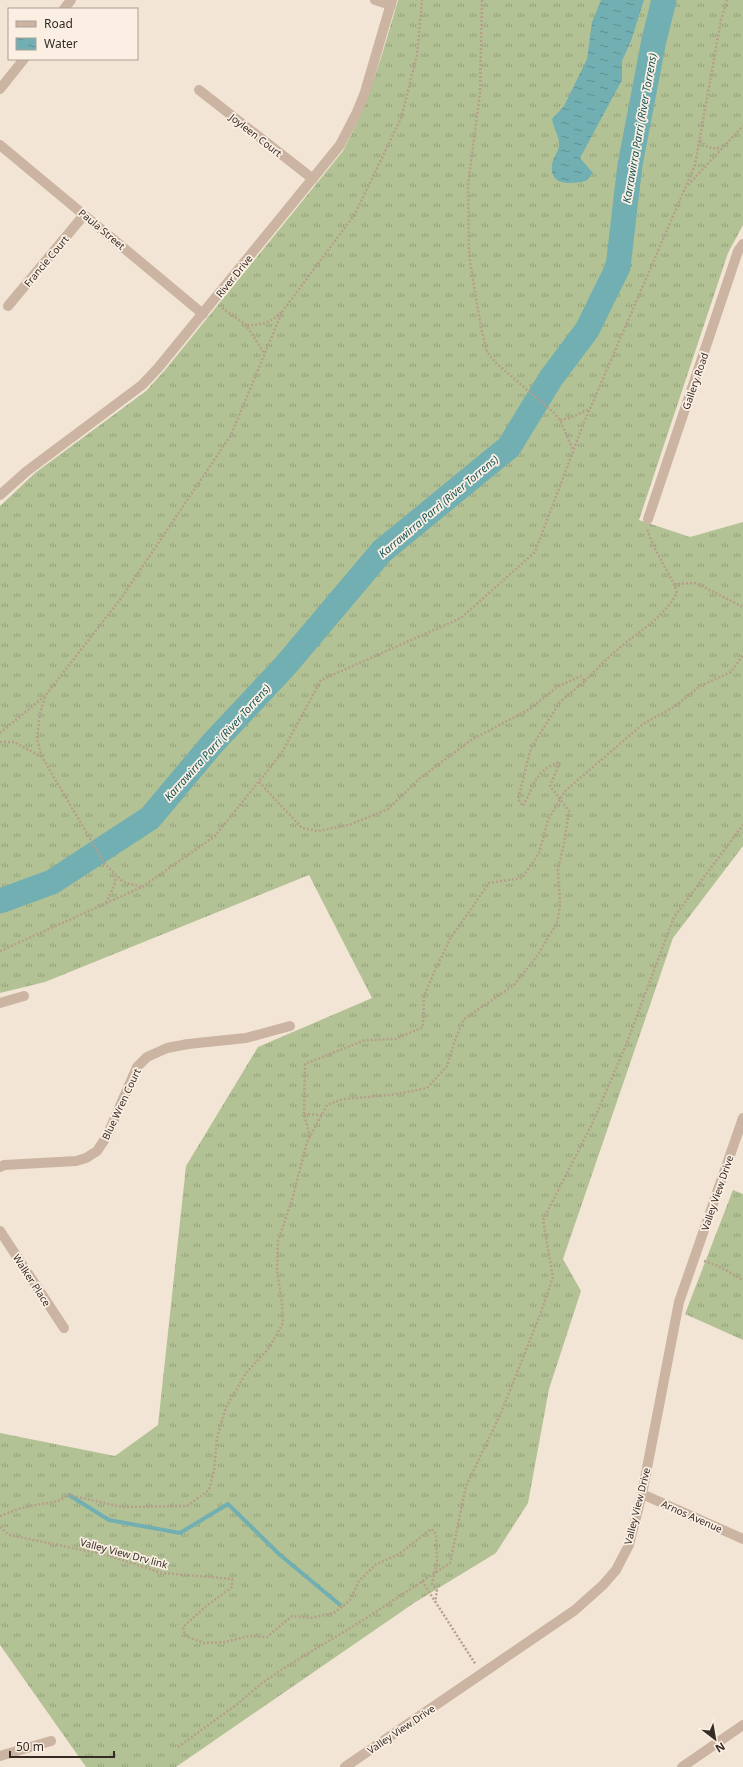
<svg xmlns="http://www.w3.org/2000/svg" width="743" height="1767" font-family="'Noto Sans',sans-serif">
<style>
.grass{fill:url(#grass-tufts)}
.water{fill:url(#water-ripples)}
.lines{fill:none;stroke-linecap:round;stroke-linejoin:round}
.stream{stroke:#72afb2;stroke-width:4}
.river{stroke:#72afb2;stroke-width:25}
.path{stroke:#b79e8b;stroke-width:2.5;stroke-dasharray:2 2;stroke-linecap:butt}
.minor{stroke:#cbb4a1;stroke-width:10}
.labels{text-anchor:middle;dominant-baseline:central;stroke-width:3.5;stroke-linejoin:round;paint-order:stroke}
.street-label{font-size:10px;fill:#352a24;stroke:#faefe2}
.water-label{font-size:11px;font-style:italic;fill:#175559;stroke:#faefe2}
</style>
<defs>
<pattern id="grass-tufts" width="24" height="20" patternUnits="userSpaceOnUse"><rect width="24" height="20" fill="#b3c295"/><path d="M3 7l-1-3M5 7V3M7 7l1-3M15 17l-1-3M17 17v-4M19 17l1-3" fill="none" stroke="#929e79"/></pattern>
<pattern id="water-ripples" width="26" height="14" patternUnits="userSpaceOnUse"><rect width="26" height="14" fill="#72afb2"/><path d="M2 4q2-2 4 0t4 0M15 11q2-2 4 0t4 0" fill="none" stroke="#5e8f91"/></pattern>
</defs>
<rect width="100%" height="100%" fill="#f3e5d5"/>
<g class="grass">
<path d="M398,0h345v225l-15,28 -89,267 51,17 53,-15v324l-70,92 -110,321 18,32 -32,98 -21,114 -32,50 -82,50 -238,164h-90l-86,-122v-212l115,23 43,-31 28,-259 72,-119 114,-49 -63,-123 -264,107 -45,11v-487l35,-33 111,-82 19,-21 178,-219c26,-48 40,-99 55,-151z"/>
<path d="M733,1190l10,4v146l-58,-26z"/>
</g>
<path class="water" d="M601,0h43l-13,41 -9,20v19l-42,78 13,15 -7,8c-14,3 -37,6 -34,-17 1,-6 6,-12 7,-18 1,-9 -6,-19 -7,-27l12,-13 23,-47 5,-37z"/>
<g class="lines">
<path class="stream" d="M69,1495l40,25 71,13 48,-29 51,50 60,50"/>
<path class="river" d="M0,901l52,-19 98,-64 62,-74 73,-78 97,-115 127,-104 42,-69 36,-48 31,-63 12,-102 24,-125 10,-40"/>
<g class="path">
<path d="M482,0l-2,93 -12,92 1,70 12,73 6,24 9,11 58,50 6,7 13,30"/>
<path d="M700,140c7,8 12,9 22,8"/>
<path d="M688,185l55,-59"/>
<path d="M222,308l24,17 18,28"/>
<path d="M247,325c15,1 23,-3 35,-13"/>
<path d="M560,420l10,-2 19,-9"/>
<path d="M674,584l22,-1 47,24"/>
<path d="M585,681c10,-10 20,-21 31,-30 21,-19 47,-32 61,-58l-3,-9 -20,-37 -7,-18"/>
<path d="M45,697l-5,16 -3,26 5,18 63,107 18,18 19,5"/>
<path d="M0,733l45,-37 77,-99 109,-162 51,-123 73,-98 46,-96 16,-63 5,-55"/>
<path d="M0,742h14l28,15"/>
<path d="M106,903l8,-17 2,-10"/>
<path d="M0,951l142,-64 73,-51 66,-82 40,-74 140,-62 74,-66 48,-127 112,-260 26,-145 6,-20"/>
<path d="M304,1114l18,1"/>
<path d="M310,1137l-6,-23 1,-50 60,-24 31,-1 27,-12 1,-31 12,-28 14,-29 39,-56 33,-5 17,-25 9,-33 17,-29 78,-67 31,-17 26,-21 31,-14 12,-17"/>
<path d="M704,1261l14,5 25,14"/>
<path d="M0,1516l21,-8 37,-7 11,-6 53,12 65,-1 22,-16 5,-20 3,-32 9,-31 20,-34 23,-25 14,-25 -1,-19 -5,-34 1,-29 14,-41 15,-58 20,-37 16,-6 48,-4 36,-7 20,-22 8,-26 9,-21 50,-34 23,-29 20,-33 3,-18 -2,-35 6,-27 5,-32 -19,-25 10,-24c-24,7 -27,25 -37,44l-5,-7 13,-51 29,-46 25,-21 -4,-5 -24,11 -27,22 -59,31 -52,39 -31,30 -39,16 -31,6 -16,-3 -43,-46"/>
<path d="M0,1527l9,8 98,20 55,18 70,6v8l-27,20 -22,20 2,9 19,7 21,-1 24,-6 18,1 25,-21 18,2 24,-5 16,-13 9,-19 16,-16 24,-11 32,-25 5,5 1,28 -5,22 5,7 -2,11"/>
<path d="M422,1581l54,84"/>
<path d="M178,1747l58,-42 25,-21 23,-16 81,-49 85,-56 16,-77 35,-73 39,-98 13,-38 -10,-57 49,-96 34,-79 48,-128 69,-92"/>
</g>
<g class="minor">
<path d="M375,0l16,5"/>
<path d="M64,9l7,-9"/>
<path d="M0,89l24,-30"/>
<path d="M199,90l114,89"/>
<path d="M0,145l203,169"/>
<path d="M8,306l76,-91"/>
<path d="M0,495l27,-24 115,-86 16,-17 182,-223 17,-33 8,-20 27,-92"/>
<path d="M648,519l90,-268 5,-7"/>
<path d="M0,1003l24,-7"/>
<path d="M0,1167l4,-2 72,-4 10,-3 11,-7 10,-15 30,-69 10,-10 20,-9 21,-4 58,-6 44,-12"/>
<path d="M0,1231l64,97"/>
<path d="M642,1494l101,45"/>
<path d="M0,1756l51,-15"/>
<path d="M345,1767l230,-157 28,-25 13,-15 13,-25 13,-51 37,-192 64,-184"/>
<path d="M682,1767l61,-42"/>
</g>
</g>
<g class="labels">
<g class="street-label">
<text transform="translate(256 135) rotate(38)">Joyleen Court</text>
<text transform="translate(102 229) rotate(40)">Paula Street</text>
<text transform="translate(46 261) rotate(-50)">Francie Court</text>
<text transform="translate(234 276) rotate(-51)">River Drive</text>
<text transform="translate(695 381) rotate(-71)">Gallery Road</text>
<text transform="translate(121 1104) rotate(-65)">Blue Wren Court</text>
<text transform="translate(717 1193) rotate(-71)">Valley View Drive</text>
<text transform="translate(32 1280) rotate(57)">Walker Place</text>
<text transform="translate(637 1506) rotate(-76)">Valley View Drive</text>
<text transform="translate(692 1516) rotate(24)">Arnos Avenue</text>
<text transform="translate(124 1553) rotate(15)">Valley View Drv link</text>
<text transform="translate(401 1729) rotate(-34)">Valley View Drive</text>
</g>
<g class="water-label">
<text transform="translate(639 128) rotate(-80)">Karrawirra Parri (River Torrens)</text>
<text transform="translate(438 506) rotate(-40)">Karrawirra Parri (River Torrens)</text>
<text transform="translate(217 742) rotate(-48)">Karrawirra Parri (River Torrens)</text>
</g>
</g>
<rect x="8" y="8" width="130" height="52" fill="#faefe2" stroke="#aba096"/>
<rect x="16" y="21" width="20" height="6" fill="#cbb4a1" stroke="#aba096"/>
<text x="44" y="28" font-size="12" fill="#352a24">Road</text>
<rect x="16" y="38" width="20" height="12" fill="url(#water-ripples)" stroke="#aba096"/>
<text x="44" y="48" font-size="12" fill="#352a24">Water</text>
<g transform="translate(715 1739) rotate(149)" stroke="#faefe2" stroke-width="3" paint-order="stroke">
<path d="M0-3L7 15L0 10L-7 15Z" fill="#352a24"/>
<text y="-6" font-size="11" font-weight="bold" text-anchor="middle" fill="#352a24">N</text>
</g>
<path d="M10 1751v6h104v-6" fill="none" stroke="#352a24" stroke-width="2"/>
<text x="16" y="1751" font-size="12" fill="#352a24" stroke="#faefe2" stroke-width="3" paint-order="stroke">50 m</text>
</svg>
